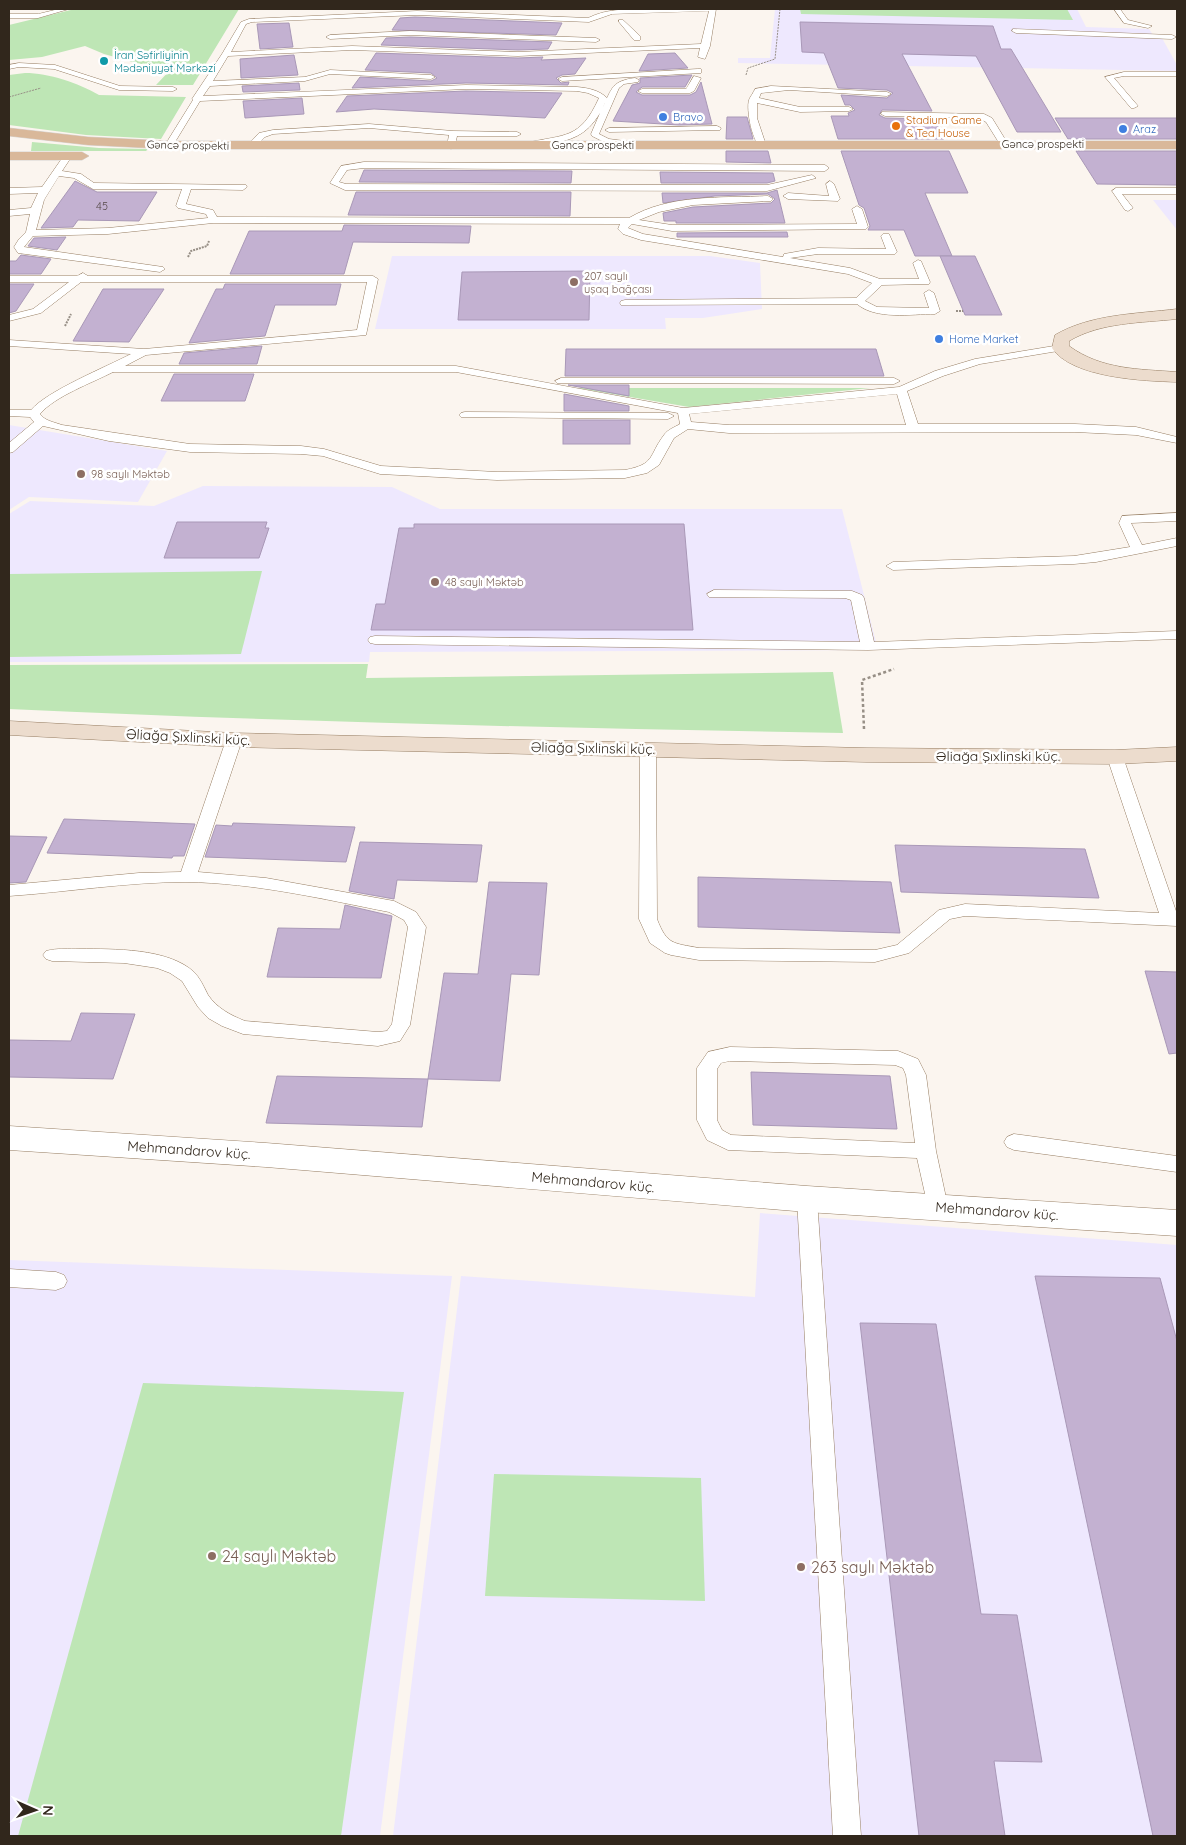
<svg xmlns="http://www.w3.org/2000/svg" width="1186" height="1845" font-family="Quicksand,sans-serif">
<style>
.education{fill:#eee8fe}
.green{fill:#bee6b5}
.building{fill:#c3b1d1;stroke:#a998b7}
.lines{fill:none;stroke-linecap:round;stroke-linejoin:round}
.lane-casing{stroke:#977e63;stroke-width:1}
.street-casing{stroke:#977e63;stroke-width:1}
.secondary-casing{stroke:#977e63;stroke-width:1}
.primary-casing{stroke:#d6d4d2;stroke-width:1}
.path-far2{stroke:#978f86;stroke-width:1;stroke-dasharray:2 1;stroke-linecap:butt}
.path-far1{stroke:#978f86;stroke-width:2;stroke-dasharray:2 1;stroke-linecap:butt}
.path{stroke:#978f86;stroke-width:2.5;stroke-dasharray:3 2.5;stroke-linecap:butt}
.lane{fill:#fff;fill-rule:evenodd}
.street{fill:#fff;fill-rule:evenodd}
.secondary{fill:#ecdccd;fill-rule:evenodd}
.primary{fill:#d9b89a;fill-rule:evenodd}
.culture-dot{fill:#0f9aa8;stroke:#fff;stroke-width:2}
.shop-dot{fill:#3f7fe0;stroke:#fff;stroke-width:2}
.food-dot{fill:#e8710a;stroke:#fff;stroke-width:2}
.education-dot{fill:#8d6e63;stroke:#fff;stroke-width:2}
.labels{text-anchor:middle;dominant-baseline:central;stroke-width:5;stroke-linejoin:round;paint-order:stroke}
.far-culture-label{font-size:11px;fill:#0d838f;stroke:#fff;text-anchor:start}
.far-shop-label{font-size:11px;fill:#366cbe;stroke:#fff;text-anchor:start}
.far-food-label{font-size:11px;fill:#c56008;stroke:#fff;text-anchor:start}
.far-street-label{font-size:11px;fill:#31271c;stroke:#fff}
.number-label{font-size:11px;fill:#564a49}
.far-education-label{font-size:11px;fill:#785e54;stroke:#fff;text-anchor:start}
.street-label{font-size:14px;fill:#31271c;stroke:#fff}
.near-education-label{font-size:16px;fill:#785e54;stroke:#fff;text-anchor:start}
</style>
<rect width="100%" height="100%" fill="#fbf5ef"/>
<g class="education">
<path d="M775,9h302l9,18 63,2 6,9h7l15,27v6l-439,-8v-5h32z"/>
<path d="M1153,200h24v30z"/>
<path d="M392,256h318l50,7 2,46 -59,9h-38l1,11h-291z"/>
<path d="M9,425l158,26 -29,51 -109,-5 -20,13z"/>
<path d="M203,486l189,1 48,22h402l36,141 -508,2 -1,10h-360v-148l21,-13 124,5z"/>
<path d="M760,1213l417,32v591h-784l68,-560 294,21z"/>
<path d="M9,1260l443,16 -72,560h-371z"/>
</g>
<g class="green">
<path d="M75,9h164l-46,76h-37l19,-20 -35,-1 -36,-10 -19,-8 -43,11 -33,3v-35z"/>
<path d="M800,9h267l6,11 -272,-6z"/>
<path d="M25,73c24,0 53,10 74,22l87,2 -25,42 -75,-4 -77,-10v-50z"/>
<path d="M32,142l67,6 49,1 -2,2h-115z"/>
<path d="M577,388h293l-181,19z"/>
<path d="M262,571l-21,83 -232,3v-83z"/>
<path d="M368,664l-2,14 467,-6 10,61c-278,-5 -556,-11 -834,-24v-44z"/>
<path d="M143,1383l261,9 -63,444h-323z"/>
<path d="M494,1474l207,4 4,123 -220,-5z"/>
</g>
<g class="building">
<path d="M415,17l147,6 -6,12 -164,-5 8,-12z"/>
<path d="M800,22l193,4 8,23h10l50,83h-44l-41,-76 -74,-2 30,57 -50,-1 -3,5 6,3 50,1 9,20h-106l-7,-23h18l-1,-3 7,-3 -5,-5h-5l-4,-10 46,3 6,-5 -6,-3 -49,-2 -14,-35 -22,-1z"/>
<path d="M289,23l4,24 -33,2 -3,-25z"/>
<path d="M410,37l142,5 -4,7 -30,1 -137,-5 5,-7z"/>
<path d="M376,53l142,5 25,-1 -2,3 45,-2 -11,16 -13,1 -6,3 5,5 8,-1 -1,3 -102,-2 -114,5 8,-11 71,4 6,-3 -6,-5 -66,-3z"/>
<path d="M675,53l13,15 -49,3 9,-17z"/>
<path d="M294,55l4,20 -57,3 -1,-19z"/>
<path d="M692,75l-7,12h-43l-6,5 6,3h48l6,-3 5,-10 11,42 -33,1 -66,-4 19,-36 8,-2v-5z"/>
<path d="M299,83l1,7 -57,2 -1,-6z"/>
<path d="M466,91l96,2 -17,25 -171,-9 -38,3 11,-16z"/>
<path d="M302,98l2,16 -59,4 -2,-17z"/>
<path d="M727,117h20l6,22h-27z"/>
<path d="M1055,118h122v21h-109z"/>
<path d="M726,151h42l3,12 -45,-1z"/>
<path d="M841,151h108l19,42h-43l27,63h-37l-11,-26h-36l2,-4 -6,-18 -5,-3z"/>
<path d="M1076,151h101v34l-80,-1z"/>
<path d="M364,170l208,1 -1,12 -212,-1z"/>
<path d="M660,172l113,1 2,8 -8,2h-106z"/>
<path d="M75,181l22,11h60l-18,29 -61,-1 -5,7 -32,1z"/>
<path d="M777,190l8,33h-109v-2h-12l-1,-8 30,-6 78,-4 4,-4 -7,-5 -53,2 -52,7 -1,-10h105z"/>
<path d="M356,192h215l-1,24 -222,-1z"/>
<path d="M344,225l127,1 -2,17 -116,-1 -9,32h-114l19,-43h93z"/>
<path d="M787,232l1,5h-111v-4z"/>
<path d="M66,237l-9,13 -29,-4 6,-8z"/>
<path d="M21,255l30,4 -10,15h-32v-13h7z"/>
<path d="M940,256h35l27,59h-37z"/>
<path d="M590,271l-1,49h-131l4,-48z"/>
<path d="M9,284h25l-18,27 -7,2z"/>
<path d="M225,284h116l-5,21h-61l-10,31 -76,7 27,-54h7z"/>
<path d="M103,289h61l-35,53 -56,-1z"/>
<path d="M262,346l-5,18h-78l5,-11z"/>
<path d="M566,349h310l8,27h-319z"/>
<path d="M174,374h80l-9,27h-84z"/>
<path d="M568,385h61v11z"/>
<path d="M564,394l65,12v5h-65z"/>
<rect x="563" y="420" width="67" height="24"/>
<path d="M177,522h90l-2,6h4l-10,30h-95z"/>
<path d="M414,524h270l9,106h-322l5,-26h9l14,-76h15z"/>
<path d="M64,819l131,5 -11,32h-11l-1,2 -125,-5z"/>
<path d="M233,823l122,4 -9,35 -141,-5 11,-32 16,1z"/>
<path d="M9,836l38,1 -21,45 -17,1z"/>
<path d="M360,842l122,3 -5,37 -80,-2 -3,19 -45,-8z"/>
<path d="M895,845l190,4 14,49 -198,-6z"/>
<path d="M698,877l193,5 9,51 -202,-6z"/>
<path d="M489,882l58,1 -8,92 -28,-1 -11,107 -72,-2 16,-106 34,1z"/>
<path d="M345,905l47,11 -11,62 -114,-1 11,-49 62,1z"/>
<path d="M1145,971l32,1v81l-8,1z"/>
<path d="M81,1013l54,1 -22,65 -104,-2v-37l62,1z"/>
<path d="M751,1072l139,4 7,53 -144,-4z"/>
<path d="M277,1076l151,3 -6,48 -156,-4z"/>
<path d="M1035,1276l125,2 17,63v495h-24z"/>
<path d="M860,1323l76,1 45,290 36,1 25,147 -48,-1 11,75h-86z"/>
</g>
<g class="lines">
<g class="lane-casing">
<g id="lane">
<path d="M59,9h10l-31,9h-29v-4h29z"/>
<path d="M652,9h64l-6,37 -5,13 -7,-2 2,-9 -182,8 -166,-6 -124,6 -15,25 92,-4 25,-7 101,5 4,2 -4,2 -101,-5 -25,7 -95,5 -7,10 263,-11 111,2c11,1 22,3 30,11l-4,9c9,-19 9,-26 32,-29l4,2 -1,2 -14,2 -5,4 -20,46 10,5 23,3v4l-24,-2 -16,-8 -1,-2 9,-21c-14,23 -28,27 -55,32 -6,1 -13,3 -19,2v-4c39,-9 54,-3 73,-45l-11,-5 -11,-2 -111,-2 -266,12 -28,46 -7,-2 28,-45 -1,-1 30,-45 19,-32 8,-3 168,-8 171,7c20,-10 42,-9 64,-9zM709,11l-8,33 -183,8 -166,-6 -121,6 15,-28 6,-2 165,-7 172,7 23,-8z"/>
<path d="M1114,9h6l8,11 24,6 -4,2 -24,-5z"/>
<path d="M619,20h4l17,16v4h-6l-15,-18z"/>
<path d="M1013,29l159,6 4,2 -4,2 -156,-6 -4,-2z"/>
<path d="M410,31l186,7 4,2 -4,2 -186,-7 -80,4 -4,-2 4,-2z"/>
<path d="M19,63l36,2 65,21 53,1 4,2 -4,2 -54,-1 -65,-21 -35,-2 -10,2v-4z"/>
<path d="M698,69h3v4l-139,8 -4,-2 4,-2z"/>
<path d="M1124,72h53v4h-53l-10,2 24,28 -4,2h-3l-26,-31z"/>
<path d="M694,76l7,2 -7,13 -4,2h-48l-4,-2 4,-2h44z"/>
<path d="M771,86l116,6 4,2 -4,2 -98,-6 -28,3 -2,5 41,9h49l4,2 -4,2 -49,1 -43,-9v15l9,27 -4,3c-10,-5 -16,-39 -13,-48 1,-3 5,-8 6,-11z"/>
<path d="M882,112l102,2 8,4 16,26 -7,2 -15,-24 -7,-4 -94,-2 -4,-2z"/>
<path d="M369,124l84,7 64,1 4,2 -4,2h-60l-2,10 -4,3 -4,-3 2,-11 -80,-7 -96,6 -8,3 -11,11 -7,-2 12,-13 14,-3z"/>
<path d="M717,126l4,2 -1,2 -111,2 -4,-2 4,-2z"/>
<path d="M68,153l4,3 -10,15 19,3 13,9 152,2 1,2 -4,3 -52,-1 -5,15 27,6 4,7 412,1c40,-24 94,-20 139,-22l5,3 -2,2 -78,4 -34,7 -20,8 33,5 185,-1 -5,-15 5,-3 5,3 6,18 -2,2 -194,2 -40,-7 -4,4 15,6 140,23 1,-3 34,-6 68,1 -5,-13 2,-2h6l8,18 -2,2h-77l-28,4 60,10 30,11h39l-6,-16 5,-3 3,1 9,21 -1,2 -47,1 -17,16 12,6 52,1 -5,-15 5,-3 5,3 6,18 -5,3c-24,0 -59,6 -78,-10l-236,1 -1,-2 1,-2 4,-1 231,-2 16,-15 -24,-9 -207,-34 -18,-6 -5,-5 2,-5 -407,-1 -105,11 -75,2 -9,11 139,20 2,2 -5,3 -142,-19 -4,-6 5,-8 7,-7 4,-18 -21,2v-6l22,-2 7,-15 -29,1v-6l33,-1 23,-33zM59,176l15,2 19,11h89l-6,17 2,2 28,6 2,4 -100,10 -72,2 8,-30z"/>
<path d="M364,162l461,3 4,3 -4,3 -461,-3 -17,2 -8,12 7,2 421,1 45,-10 4,3 -49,13 -422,-1 -15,-7 11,-17z"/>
<path d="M830,181l4,3 6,15 -2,2 -50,-2 -5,-3 5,-3 41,3 -3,-12z"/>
<path d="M1116,188h61v6h-55l11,14 -5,3 -3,-1 -13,-19z"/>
<path d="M83,273l5,3h285l5,3 -12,56 -220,20 -21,11h331l227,42 216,-21 36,-16 40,-12 85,-14 5,3 -1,2 -84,14 -37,12 -36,15 11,33h157l61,3 41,10v6l-41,-8 -61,-3 -346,1 -41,-4 -14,9 -15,27 -12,8 -22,5 -128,2 -117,-6 -57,-18 -22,-2 -111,-2 -81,-11 -66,-15 -30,26 -4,1v-10l25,-21 -4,-5 -21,-1v-6h22c16,-19 75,-43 100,-56l-122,-8v-6l135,9 213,-19 10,-48h-286l-40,31 -32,8v-6l24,-6 36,-27h-60v-6h68zM113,372h343l222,41 2,11c-5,3 -13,6 -16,11 -16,21 -8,29 -39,35l-128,2 -116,-6 -57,-17 -23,-3 -111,-2 -128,-19c-8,-3 -17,-4 -22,-11 15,-18 52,-31 73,-42zM897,394l9,31h-177l-38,-3 -2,-8z"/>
<path d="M561,378h333l6,3 -6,3 -337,-1 -2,-2z"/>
<path d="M465,412l203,1 6,3 -6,3 -207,-2 -2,-2 2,-2z"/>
<path d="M1177,513v8l-46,2 11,22 35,-7v8l-81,16 -22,2 -181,6 -7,-4 7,-4 181,-6 56,-9 -11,-24 3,-7z"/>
<path d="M714,590l138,1 10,4 2,3 10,44 303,-11v8l-309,11 -493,-6 -5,-1 -2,-3 2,-3 5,-1 485,6 -9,-42 -6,-2 -136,-1 -2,-3z"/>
<path d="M234,735l5,2 3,3 -44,132 68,6 128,23 22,11 10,15 -16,98 -10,16 -22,5 -135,-12 -21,-8 -14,-8 -10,-11 -16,-26 -12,-8 -13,-5 -33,-5 -72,-2 -6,-2 -3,-4 3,-4c11,-3 23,-2 34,-2 33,0 88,-1 114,23 6,6 10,15 14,23 9,13 22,20 37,26l133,11 9,-1 5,-7 16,-97 -4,-7 -15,-8c-66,-13 -134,-29 -203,-30 -59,0 -118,10 -177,14v-11l130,-12 42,-1 45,-132 3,-3z"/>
<path d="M648,745l5,2 3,3 1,169c10,26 16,24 42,29l176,2 22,-5 42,-35 26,-6 194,9 -52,-156 2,-3h12l2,3 54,157v12l-212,-10 -15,3 -41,34 -34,9 -176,-2 -28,-5 -6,-2 -15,-10 -11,-24 1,-169 3,-3z"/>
<path d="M730,1047l168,4 20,8 8,16 10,76 12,56 -3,6 -7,2 -7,-2 -3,-6 -11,-49 -189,-8 -21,-10 -10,-20v-52l11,-16zM730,1061l165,4 8,3 3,7 9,68 -184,-8 -9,-5 -5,-10v-51l4,-6z"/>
<path d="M1014,1134l163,22v16l-163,-22 -7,-3 -3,-5 3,-5z"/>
<path d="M807,1191l7,2 3,6 44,637h-28l-36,-637 3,-6z"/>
<path d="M9,1269l47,3 8,3 3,6 -3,6 -8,3 -47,-3z"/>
</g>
</g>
<g class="street-casing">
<path id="street" d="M9,1126l257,17 541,43 370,24v26l-370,-24 -541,-45 -257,-17z"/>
</g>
<g class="secondary-casing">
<g id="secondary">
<path d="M1177,309v10c-36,4 -76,3 -108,22v5c33,24 70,23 108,26v10c-33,-1 -105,-4 -125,-34l3,-13c36,-21 81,-21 122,-26z"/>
<path d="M9,721l225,12 632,15 249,2 62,-3v14l-62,3 -249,-2 -632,-15 -225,-12z"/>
</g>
</g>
<g class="primary-casing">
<g id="primary">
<path d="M9,128l79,9 81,4h1008v8h-1008l-81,-4 -79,-9z"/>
<path d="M9,152h73l7,4 -7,4h-73z"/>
</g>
</g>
<g class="path-far2">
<path d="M746,75l2,-7 27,-9 5,-50"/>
<path d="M9,97l32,-9"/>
</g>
<g class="path-far1">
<path d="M188,257l3,-6 16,-5 2,-5"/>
<path d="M956,311h7"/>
<path d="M65,326l6,-12"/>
</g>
<path class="path" d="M864,729l-2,-49 32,-11"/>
<use href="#lane" class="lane"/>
<use href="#street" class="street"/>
<use href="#secondary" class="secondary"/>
<use href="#primary" class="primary"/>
</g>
<circle class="culture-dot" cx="104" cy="61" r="5"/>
<g class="shop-dot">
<circle cx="663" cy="117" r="5"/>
<circle cx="1123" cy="129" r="5"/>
<circle cx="939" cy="339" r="5"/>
</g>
<circle class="food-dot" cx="896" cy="126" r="5"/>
<g class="education-dot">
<circle cx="574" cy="282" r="5"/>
<circle cx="81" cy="474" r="5"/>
<circle cx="435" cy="582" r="5"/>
<circle cx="212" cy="1556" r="5"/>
<circle cx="801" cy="1567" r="5"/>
</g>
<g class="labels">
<g class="far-culture-label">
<text x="114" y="55">İran Səfirliyinin<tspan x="114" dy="13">Mədəniyyət Mərkəzi</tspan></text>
</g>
<g class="far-shop-label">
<text x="673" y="117">Bravo</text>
<text x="1133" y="129">Araz</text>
<text x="949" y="339">Home Market</text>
</g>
<g class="far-food-label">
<text x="906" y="120">Stadium Game<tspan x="906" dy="13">&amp; Tea House</tspan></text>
</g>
<g class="far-street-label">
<text x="1043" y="144">Gəncə prospekti</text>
<text transform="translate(188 145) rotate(1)">Gəncə prospekti</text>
<text x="593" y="145">Gəncə prospekti</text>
</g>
<g class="number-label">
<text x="102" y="206">45</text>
</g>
<g class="far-education-label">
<text x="584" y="276">207 saylı<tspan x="584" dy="13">uşaq bağçası</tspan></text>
<text x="91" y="474">98 saylı Məktəb</text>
<text x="445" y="582">48 saylı Məktəb</text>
</g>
<g class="street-label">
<text transform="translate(188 737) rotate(3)">Əliağa Şıxlinski küç.</text>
<text transform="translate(593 748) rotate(1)">Əliağa Şıxlinski küç.</text>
<text x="998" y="756">Əliağa Şıxlinski küç.</text>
<text transform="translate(189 1150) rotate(4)">Mehmandarov küç.</text>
<text transform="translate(593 1182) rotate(5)">Mehmandarov küç.</text>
<text transform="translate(997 1211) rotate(4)">Mehmandarov küç.</text>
</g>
<g class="near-education-label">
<text x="222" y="1556">24 saylı Məktəb</text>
<text x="811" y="1567">263 saylı Məktəb</text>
</g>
</g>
<rect width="1186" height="1845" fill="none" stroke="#31271c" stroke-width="20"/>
<g transform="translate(35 1810) rotate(92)" stroke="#ffffff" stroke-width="4" paint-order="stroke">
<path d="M0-4L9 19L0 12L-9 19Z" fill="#31271c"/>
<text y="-8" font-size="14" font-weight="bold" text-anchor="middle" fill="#31271c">N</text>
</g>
</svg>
